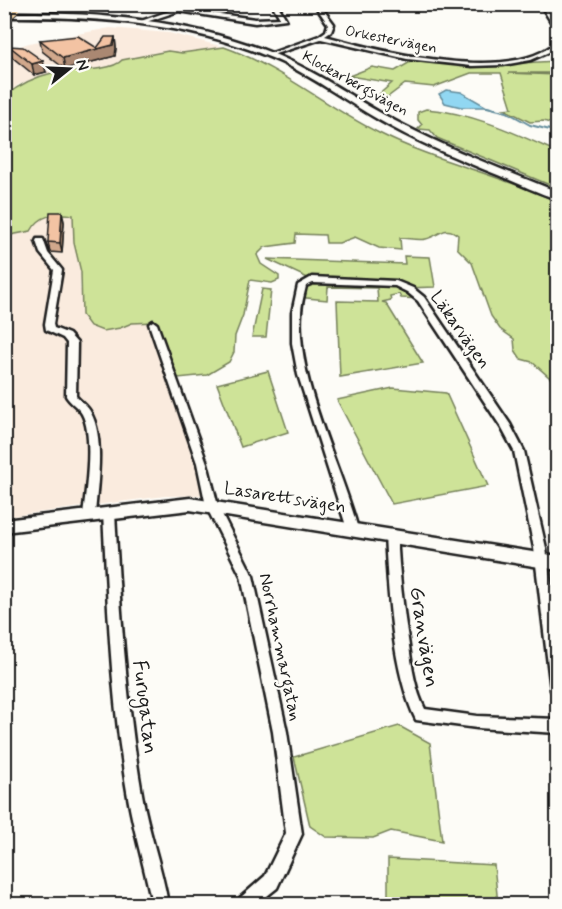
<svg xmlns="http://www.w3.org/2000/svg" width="562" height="909" font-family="Mynerve,sans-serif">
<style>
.built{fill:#faebde}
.green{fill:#cee398;stroke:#75805a;stroke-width:1.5}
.water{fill:#91d7f2;stroke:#628c9c;stroke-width:1.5}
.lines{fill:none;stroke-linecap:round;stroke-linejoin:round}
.stream-far1{stroke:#628c9c;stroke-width:1.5}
.stream{stroke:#628c9c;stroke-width:2}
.street-casing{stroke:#1c1c1c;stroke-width:5}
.secondary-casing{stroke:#1c1c1c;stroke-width:5}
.street{fill:#fdfcf7;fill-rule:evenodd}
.secondary{fill:#fdfcf7;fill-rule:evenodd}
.primary-bridge-casing{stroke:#1c1c1c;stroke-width:11;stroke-linecap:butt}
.primary-bridge{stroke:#fddcac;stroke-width:9}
.wall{fill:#d1a88c;stroke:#1c1c1c;stroke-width:1.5}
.shaded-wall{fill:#aa8872;stroke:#1c1c1c;stroke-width:1.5}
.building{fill:#f3c3a3;stroke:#1c1c1c;stroke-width:1.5}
.labels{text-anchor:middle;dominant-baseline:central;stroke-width:4.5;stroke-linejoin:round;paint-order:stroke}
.far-street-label{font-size:15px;fill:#1c1c1c;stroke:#fdfcf7}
.street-label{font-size:18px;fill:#1c1c1c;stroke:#fdfcf7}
.near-street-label{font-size:21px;fill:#1c1c1c;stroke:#fdfcf7}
</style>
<rect width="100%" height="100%" fill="#fdfcf7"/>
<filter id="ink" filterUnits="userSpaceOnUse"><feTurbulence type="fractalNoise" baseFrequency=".0167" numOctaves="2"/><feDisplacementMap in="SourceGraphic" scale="12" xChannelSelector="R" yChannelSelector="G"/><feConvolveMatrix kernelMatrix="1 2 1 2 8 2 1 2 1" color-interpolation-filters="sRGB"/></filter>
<g filter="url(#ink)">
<g class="built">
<path d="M110,28l59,5 55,14 -42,6 -14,-2 -46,9 -3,4 -17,4 -49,5 -35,12 -13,11v-45l24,-8z"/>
<path d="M61,213l12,2 1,28 7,29 -1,17 40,39 12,-5 24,-1 22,56 38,117 -51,1 -160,21v-281l11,-2 29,-17z"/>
</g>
<g class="green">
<path d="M224,47c57,20 102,60 155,86 57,29 121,41 178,69v182l-25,-22 -11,-3 -6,-9 -1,-11 -14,-10 -9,-13 -19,-53 -15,-15 1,-13c-13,-11 -19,1 -32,4 -8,2 -18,-1 -26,-1l1,12 -22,-2 -24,-11 -16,6h-13l-1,-8 -29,-1 -1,9 -30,4 -8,8 4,9 18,12v4l-7,3 -22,-3 -7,35 -8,21 -1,16 -5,10 -22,13 -29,3 -22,-56 -24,1 -12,5 -17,3 -13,-5 -8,-11 -1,-43 -7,-29 -1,-28c-16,-3 -34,0 -42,16l-26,5v-140c14,-11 29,-19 47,-23 16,-3 60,-1 70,-13l46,-9 14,2z"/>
<path d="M412,61l55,5 90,-5v12h-49l49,2v56l-5,-3 3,-3 -11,-4 -14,1 -26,-13 8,-1 -11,-35h-30l-37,14 -29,-3 -24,18 -5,-5 16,-14 -43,-7 23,-9 23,4z"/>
<path d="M426,109c47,4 89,24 131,43v36l-120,-50 -7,-8 -12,-1 4,-4 -4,-5v-8z"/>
<path d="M404,256l26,1 5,30 -29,1 15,11 -20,-1 -2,-4 -9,2 1,4 -9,2 4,1 37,60 -83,14 -3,-76 41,1 -1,-14 -49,-1 -1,13 -30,-3 5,-12 10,-5 -45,-21 138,5z"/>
<path d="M262,289l9,1 -5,47h-14z"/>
<path d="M268,371l20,61 -47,15 -24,-63z"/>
<path d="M393,388l53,5 42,93 -96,18 -55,-104z"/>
<path d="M399,726l31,17 12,98 -51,-10 -18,7 -47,-1 -16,-11 -16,-69z"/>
<path d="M388,859l106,6 4,39h-110z"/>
</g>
<path class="water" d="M446,90l15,2 26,15h-26l-16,-4 -6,-9z"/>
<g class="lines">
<path class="stream-far1" d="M487,107l5,1"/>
<path class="stream" d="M487,107l20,5 23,13 28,7"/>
<g class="street-casing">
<g id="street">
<path d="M167,4l40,8 24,-8h9l-28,9 43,6 25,-1 -8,-14h5l9,15 -31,4 -76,-12 -33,11 -5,-1 34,-12z"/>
<path d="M314,4h5l15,20 -3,8 -6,4c54,15 191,50 233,4v8l-27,12 -28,5 -31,1 -65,-7 -86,-20 -52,17v-2l50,-18 7,-5 2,-7z"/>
<path d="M540,4h5l13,23v6z"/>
<path d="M37,239h6l5,14 14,17 -9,54 1,4 15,6 8,9 -1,53c5,6 12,10 15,17 14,26 6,73 4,102l-2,3h-8l-2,-3c3,-25 11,-79 -1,-101 -4,-7 -12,-11 -16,-18l1,-53 -4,-5 -17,-8 -1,-6 9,-54 -14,-17 -4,-12z"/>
<path d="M312,277l84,4 17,7 11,9 86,127 14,27 22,97 12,88v60l-5,-2 -2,-4 -17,-142 -20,-97 -13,-24 -83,-126 -11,-9 -12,-6 -82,-3 -7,3c-2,9 -5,19 -5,28 -5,67 39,149 57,215l-2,3h-8l-50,-157 -6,-32v-30l6,-28z"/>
<path d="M153,321l4,3 50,139 11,43 35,70 34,156 15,102 -25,54 -20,16h-19l2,-6 25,-22 21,-43 -13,-101 -32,-156 -35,-70 -9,-43 -48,-139z"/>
<path d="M109,509l4,1 2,3c5,94 11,188 27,281 6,37 20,73 26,110h-16c-7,-36 -18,-71 -24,-107 -17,-94 -20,-189 -25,-284l2,-3z"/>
<path d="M391,530l4,2 2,3c2,37 6,74 12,111 3,21 6,44 16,63l52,7 81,3v14l-81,-5 -61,-8c-24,-49 -28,-130 -31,-185l2,-3z"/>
</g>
</g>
<g class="secondary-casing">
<g id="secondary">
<path d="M4,13c91,-1 183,6 268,40 47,19 87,50 131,72 50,26 103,46 155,67v7c-21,-6 -40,-16 -60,-24 -40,-16 -81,-33 -119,-55 -33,-19 -64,-42 -98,-58 -87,-39 -183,-46 -277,-45z"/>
<path d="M190,498l368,58v14l-368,-60 -186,22v-12z"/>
</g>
</g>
<use href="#street" class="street"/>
<use href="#secondary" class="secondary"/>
<g class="primary-bridge-casing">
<path id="primary-bridge" d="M4,19l10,-9"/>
</g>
<use href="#primary-bridge" class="primary-bridge"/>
</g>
<g class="wall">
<path d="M115,37l1,11 -1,8 -50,13 -23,-18 -2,-11 57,8z"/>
<path d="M9,46l37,26 -12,3 -22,-18z"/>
<path d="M62,212l2,10 -2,31 -12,-1 -2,-10z"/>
</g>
<g class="shaded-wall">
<path d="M115,37l1,11 -1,8 -50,13 -2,-11 50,-13z"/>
<path d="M43,61l3,11 -12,3 -2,-11z"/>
<path d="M62,212l2,10 -2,31 -2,-10z"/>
</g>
<g class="building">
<path d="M78,36l19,12 8,-11h10l-2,8 -50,13 -23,-18z"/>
<path d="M9,46l14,1 20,14 -11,3z"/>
<path d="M50,212h12l-2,31 -12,-1z"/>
</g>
</g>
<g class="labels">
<g class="far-street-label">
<text transform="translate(391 40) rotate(11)">Orkestervägen</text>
<text transform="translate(355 84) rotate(29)">Klockarbergsvägen</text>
</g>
<g class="street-label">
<text transform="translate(460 330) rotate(55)">Läkarvägen</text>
<text transform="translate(285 498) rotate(9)">Lasarettsvägen</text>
<text transform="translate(280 647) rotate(78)">Norrhammargatan</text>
</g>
<g class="near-street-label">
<text transform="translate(424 637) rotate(81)">Granvägen</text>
<text transform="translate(145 707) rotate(83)">Furugatan</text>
</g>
</g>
<rect width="562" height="909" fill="none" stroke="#fdfcf7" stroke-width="24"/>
<rect x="12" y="12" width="538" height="885" fill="none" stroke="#1c1c1c" stroke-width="2" filter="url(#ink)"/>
<g transform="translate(69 69) rotate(72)" stroke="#fdfcf7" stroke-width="4.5" paint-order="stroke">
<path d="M0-4.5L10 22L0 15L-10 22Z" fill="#1c1c1c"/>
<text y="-9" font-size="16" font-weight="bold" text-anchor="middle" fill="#1c1c1c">N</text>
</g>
</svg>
